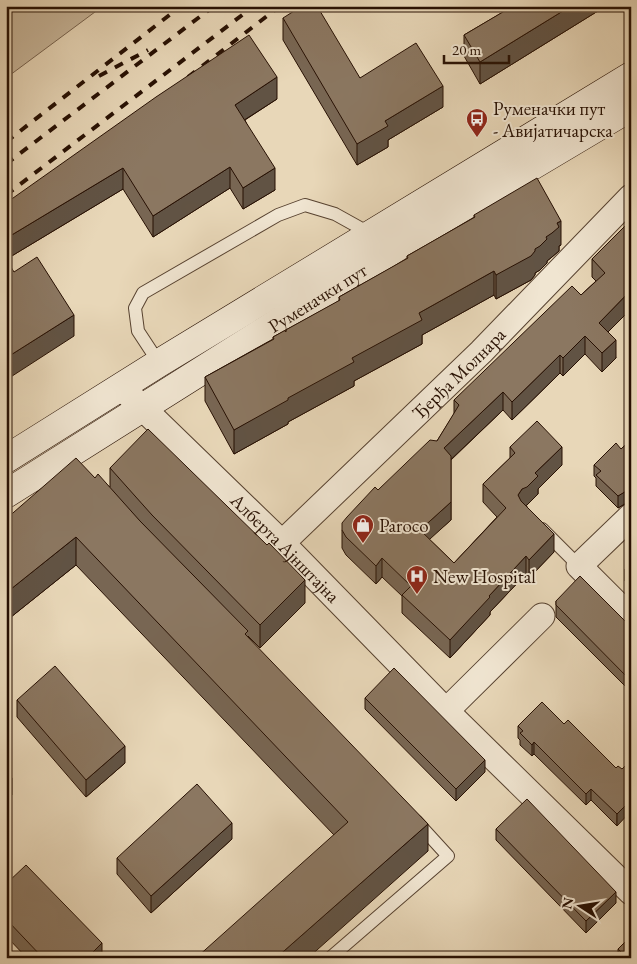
<svg xmlns="http://www.w3.org/2000/svg" width="637" height="964" font-family="'EB Garamond',serif">
<style>
.green{fill:#c7b599;stroke:#77624e}
.lines{fill:none;stroke-linecap:round;stroke-linejoin:round}
.service-casing{stroke:#574230;stroke-width:14}
.minor-casing{stroke:#574230;stroke-width:27}
.secondary-casing{stroke:#271003;stroke-width:29}
.service{stroke:#f0e5d1;stroke-width:12}
.minor{stroke:#f0e5d1;stroke-width:25}
.secondary{stroke:#f0e5d1;stroke-width:28}
.rail{stroke:#271003;stroke-width:4;stroke-dasharray:9 9;stroke-linecap:butt}
.wall{fill:#786653;stroke:#271003}
.shaded-wall{fill:#615344;stroke:#271003}
.building{fill:#8b7761;stroke:#271003}
.labels{text-anchor:middle;dominant-baseline:central;stroke-width:4;stroke-linejoin:round;paint-order:stroke}
.poi-label{font-size:19px;fill:#271003;stroke:#f0e5d1;text-anchor:start}
.street-label{font-size:19px;fill:#271003;stroke:#f0e5d1}
</style>
<rect width="100%" height="100%" fill="#e8d7b8"/>
<filter id="stains"><feTurbulence type="fractalNoise" baseFrequency=".004" numOctaves="4"/><feColorMatrix values="0 0 0 0 .2 0 0 0 0 .09 0 0 0 0 .02 0 0 0 .5 -.17"/></filter>
<radialGradient id="worn" r=".72"><stop offset=".6" stop-color="#630" stop-opacity="0"/><stop offset="1" stop-color="#630" stop-opacity=".3"/></radialGradient>
<path class="green" d="M6,6h97l-97,72z"/>
<g class="lines">
<g class="service-casing">
<g id="service">
<path d="M159,363l-21,-32 -3,-23 8,-15 135,-78 27,-10 30,9 36,20"/>
<path d="M542,529l37,37"/>
<path d="M330,958l118,-102 -32,-35"/>
</g>
</g>
<g class="minor-casing">
<g id="minor">
<path id="s1" d="M121,387l161,156 164,168 185,181"/>
<path d="M631,516l-52,50 52,52"/>
<path id="s2" d="M282,543l199,-191 150,-155"/>
<path d="M446,711l96,-95"/>
</g>
</g>
<g class="secondary-casing">
<g id="secondary">
<path d="M6,459l153,-96 472,-287"/>
<path id="s3" d="M6,494l420,-265 205,-122"/>
</g>
</g>
<use href="#service" class="service"/>
<use href="#minor" class="minor"/>
<use href="#secondary" class="secondary"/>
<g class="rail">
<path d="M99,76l49,-26"/>
<path d="M188,77l92,-71"/>
<path d="M6,142l175,-136"/>
<path d="M6,164l208,-158"/>
<path d="M6,195l248,-189"/>
</g>
</g>
<g class="wall">
<path d="M510,6h96l-126,78 -16,-28v-21l46,-27z"/>
<path d="M283,18l77,60 83,29 -55,33v7l-31,18 -74,-125z"/>
<path d="M277,99l-32,21 30,70 -32,19 -13,-21 -77,49 -30,-48 -113,68 -4,-5v-49z"/>
<path d="M474,215l87,30 -2,1v5l-7,6 -5,4v2l-7,7 -5,3v2l-4,5 -35,19 -2,-4 -72,40v9l-68,37v5l-66,36v2l-54,30 -29,-53v-24l68,-38v-2l66,-36v-4l68,-38v-3l67,-38z"/>
<path d="M631,220v89l-23,23 8,26 -14,14 -17,-18 -22,22 -3,-3 -48,47 -9,-10 -52,50v60l-22,19 25,24 43,-46 -14,-15v-18l27,-26v-11l52,18 -24,24v5l-12,11 28,47 -25,26 -3,-4 -36,38v3l-40,43 -48,-45v-17l-20,-19 -6,7 -30,-29 -4,-7v-18l36,-40 59,-49 17,-27v-14l127,-105 15,-14 -4,-4v-18z"/>
<path d="M631,440v59l-3,3 -10,6 -22,-22v-8l-2,-2v-11l27,-16z"/>
<path d="M110,468l195,135 -45,45 -12,-12v1l180,214 -94,-16 -258,-270 -70,56 89,-143 15,9z"/>
<path d="M631,563v23l-6,-5v-12z"/>
<path d="M556,601l75,26v65l-75,-75z"/>
<path d="M365,698l120,74 -29,29 -91,-92z"/>
<path d="M17,700l108,63 -39,34 -69,-80z"/>
<path d="M564,724l52,44 2,-2 -1,60 -26,-26 -5,5 -52,-51 -2,2 -12,-11v-5l-2,-2v-12z"/>
<path d="M496,829l120,74 -30,30 -90,-93z"/>
<path d="M232,839l-81,74 -34,-39v-16z"/>
<path d="M6,884l96,74h-75l-21,-22z"/>
<path d="M618,949l13,9h-13z"/>
</g>
<g class="shaded-wall">
<path d="M571,6h35l-126,78v-22z"/>
<path d="M277,77v22l-42,27v-21z"/>
<path d="M443,86v21l-55,33v7l-31,18v-21l28,-23z"/>
<path d="M230,167v21l-77,49v-21z"/>
<path d="M123,168v21l-113,68v-21z"/>
<path d="M275,168v22l-32,19v-21z"/>
<path d="M561,221v24l-2,1v5l-7,6 -5,4v2l-7,7 -5,3v2l-4,5 -35,19v-24l39,-26 11,-12 11,-14z"/>
<path d="M494,271v24l-72,40v9l-68,37v5l-66,36v2l-54,30v-24l118,-72 67,-45z"/>
<path d="M631,290v19l-32,32v-18z"/>
<path d="M74,315v21l-68,44v-22z"/>
<path d="M585,336v18l-22,22v-18z"/>
<path d="M616,340v18l-14,14v-19z"/>
<path d="M560,355v18l-48,47v-18z"/>
<path d="M503,392v18l-59,56v-18z"/>
<path d="M562,447v18l-24,24v5l-11,11 -5,2 -4,-12 4,-6 13,-16z"/>
<path d="M631,487v12l-3,3 -10,6v-12z"/>
<path d="M451,502v18l-31,28v-18z"/>
<path d="M554,534v18l-25,26v-18z"/>
<path d="M76,537v28l-70,56v-28z"/>
<path d="M526,556v18l-36,38v3l-40,43v-18l39,-44z"/>
<path d="M382,558v19l-6,7v-18z"/>
<path d="M305,580v23l-45,45v-23z"/>
<path d="M534,742v12l-2,2v-11z"/>
<path d="M125,746v17l-39,34v-17z"/>
<path d="M485,760v12l-29,29v-12z"/>
<path d="M12,778v17l-6,5v-16z"/>
<path d="M591,789v11l-5,5v-11z"/>
<path d="M631,800v11l-14,15v-12z"/>
<path d="M232,823v16l-81,74v-17z"/>
<path d="M428,824v27l-120,107h-32z"/>
<path d="M616,892v11l-30,30v-12z"/>
<path d="M102,943v15h-15z"/>
</g>
<g class="building">
<path d="M302,6h15l43,72 56,-35 27,43 -58,35 3,5 -31,18 -74,-126z"/>
<path d="M513,6h58l-91,56 -16,-27z"/>
<path d="M249,35l28,42 -42,28 40,63 -32,20 -13,-21 -77,49 -30,-48 -113,68 -4,-6v-27l150,-106z"/>
<path d="M537,178l24,43 -4,2 2,4 -7,6 -6,4 1,2 -7,7 -5,3v2l-4,5 -35,19 -2,-4 -75,42 3,7 -70,38 2,4 -66,36v2l-54,30 -29,-53 69,-38 -1,-2 67,-37 -1,-3 69,-39 -1,-2 68,-39 -1,-2z"/>
<path d="M631,220v70l-32,33 17,17 -14,13 -17,-17 -22,22 -3,-3 -48,47 -9,-10 -59,56 7,8v46l-31,28 34,33 52,-55 -23,-24 32,-31 -5,-6 27,-26 25,26 -27,26 3,3 -11,11 -5,2 -4,6 3,6 33,33 -25,26 -3,-4 -37,40 1,1 -40,43 -48,-45 9,-9 -29,-28 -6,8 -30,-29 -4,-7v-7l5,-6 28,-30 3,3 52,-50 7,1 22,-36 -5,-5 118,-114 9,9 24,-22 -13,-14z"/>
<path d="M37,257l37,58 -68,43v-99l8,13z"/>
<path d="M148,429l119,116 2,-2 36,37 -45,45 -108,-110 -42,-47z"/>
<path d="M631,440v47l-3,3 -10,6 -22,-21 5,-4 -7,-6 22,-22 5,6z"/>
<path d="M76,458l19,20 3,-4 42,47 108,110 -3,3 183,190 -152,134h-80l152,-136 -272,-285 -70,56v-74z"/>
<path d="M631,563v11l-6,-5z"/>
<path d="M580,576l51,51v54l-75,-76v-4z"/>
<path d="M55,666l70,80 -39,34 -69,-80z"/>
<path d="M394,668l91,92 -29,29 -91,-91z"/>
<path d="M542,702l22,22 4,-4 48,48 2,-2 4,3 9,-9v40l-14,14 -26,-25 -5,5 -52,-52 -2,3 -12,-12 3,-2 -5,-5z"/>
<path d="M6,771l6,7 -6,6z"/>
<path d="M197,784l35,39 -81,73 -34,-38z"/>
<path d="M527,799l89,93 -30,29 -90,-92z"/>
<path d="M26,865l76,78 -15,15h-44l-37,-39v-35z"/>
<path d="M631,936v22h-4l-9,-9z"/>
</g>
<defs>
<g id="bus-pin" transform="scale(1.125)"><path d="M0 17L-7.5 6A9.5 9.5 0 1 1 7.5 6Z" fill="#8f2418" stroke="#f0e5d1"/><path d="M-5-6H5V4H4V6H2V4H-2V6H-4V4H-5ZM-3.5-4V0h7V-4ZM-3.5 1.2v1.5H-2V1.2ZM2 1.2v1.5H3.5V1.2Z" fill="#fff"/></g>
<g id="shop-pin" transform="scale(1.125)"><path d="M0 17L-7.5 6A9.5 9.5 0 1 1 7.5 6Z" fill="#8f2418" stroke="#f0e5d1"/><path d="M-5-2.5h2.3a2.7 3.5 0 0 1 5.4 0H5L5.5 6h-11ZM-1.5-2.5h3a1.5 2.3 0 0 0-3 0Z" fill="#fff"/></g>
<g id="hospital-pin" transform="scale(1.125)"><path d="M0 17L-7.5 6A9.5 9.5 0 1 1 7.5 6Z" fill="#8f2418" stroke="#f0e5d1"/><path d="M-5-5h3v3.5h4V-5h3V5h-3V1.5h-4V5h-3Z" fill="#fff"/></g>
</defs>
<g fill-rule="evenodd">
<use href="#bus-pin" x="477" y="119"/>
<use href="#shop-pin" x="363" y="525"/>
<use href="#hospital-pin" x="417" y="576"/>
</g>
<g class="labels">
<g class="poi-label">
<text x="493" y="108">Руменачки пут<tspan x="493" dy="22">- Авијатичарска</tspan></text>
<text x="379" y="525">Paroco</text>
<text x="433" y="576">New Hospital</text>
</g>
<g class="street-label">
<text stroke="none"><textPath href="#s3" startOffset="368">Руменачки пут</textPath></text>
<text stroke="none"><textPath href="#s2" startOffset="245">Ђерђа Молнара</textPath></text>
<text stroke="none"><textPath href="#s1" startOffset="230">Алберта Ајнштајна</textPath></text>
</g>
</g>
<rect width="637" height="964" fill="none" stroke="#e8d7b8" stroke-width="25"/>
<rect x="8" y="8" width="622" height="949" fill="none" stroke="#271003" stroke-width="2.5"/>
<rect x="12" y="12" width="612" height="939" fill="none" stroke="#271003"/>
<g transform="translate(580 906) rotate(282)" stroke="#f0e5d1" stroke-width="4" paint-order="stroke">
<path d="M0-4L9 19L0 12L-9 19Z" fill="#271003"/>
<text y="-8" font-size="14" font-weight="bold" text-anchor="middle" fill="#271003">N</text>
</g>
<path d="M444 55v8h65v-8" fill="none" stroke="#271003" stroke-width="2.5"/>
<text x="452" y="55" font-size="15" fill="#271003" stroke="#f0e5d1" stroke-width="4" paint-order="stroke">20 m</text>
<rect width="100%" height="100%" filter="url(#stains)"/>
<rect width="100%" height="100%" fill="url(#worn)"/>
</svg>
